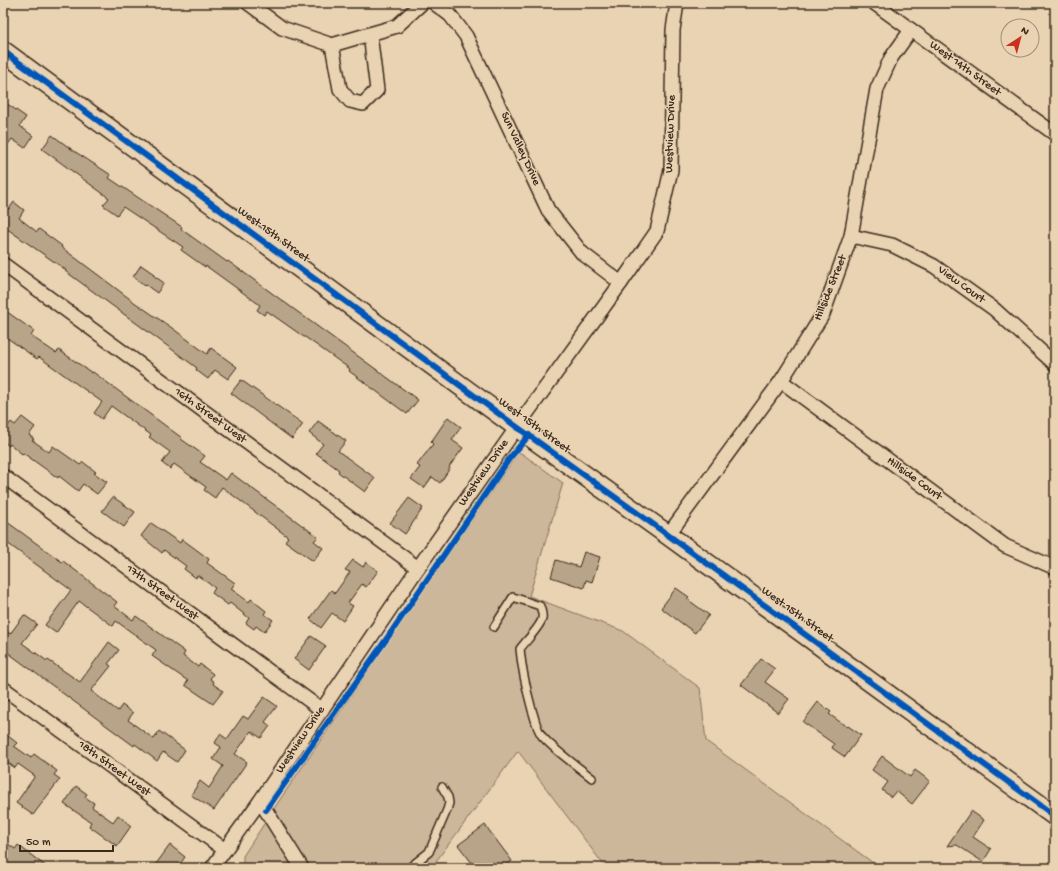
<svg xmlns="http://www.w3.org/2000/svg" width="1058" height="871" font-family="'Gochi Hand',sans-serif">
<style>
.green{fill:#cdb79a;stroke:#84705c}
.building{fill:#b8a488;stroke:#3b2a1e}
.lines{fill:none;stroke-linecap:round;stroke-linejoin:round}
.lane-casing{stroke:#3b2a1e;stroke-width:10}
.street-casing{stroke:#3b2a1e;stroke-width:16}
.secondary-casing{stroke:#3b2a1e;stroke-width:22}
.lane{stroke:#e9d3b2;stroke-width:7}
.street{stroke:#e9d3b2;stroke-width:13}
.secondary{stroke:#e9d3b2;stroke-width:19}
.cycleway-casing{stroke:#e9d3b2;stroke-width:8}
.cycleway{stroke:#0057b8;stroke-width:6}
.labels{text-anchor:middle;dominant-baseline:central;stroke-width:3;stroke-linejoin:round;paint-order:stroke}
.street-label{font-size:12px;fill:#3b2a1e;stroke:#e9d3b2}
</style>
<rect width="100%" height="100%" fill="#e9d3b2"/>
<filter id="ink" filterUnits="userSpaceOnUse"><feTurbulence type="fractalNoise" baseFrequency=".025" numOctaves="2"/><feDisplacementMap in="SourceGraphic" scale="8" xChannelSelector="R" yChannelSelector="G"/><feConvolveMatrix kernelMatrix="1 2 1 2 8 2 1 2 1" color-interpolation-filters="sRGB"/></filter>
<g filter="url(#ink)">
<path class="green" d="M518,453h3l42,30 -34,113 94,35 77,57 6,53 174,127h-274l-88,-117 -87,117h-188v-12l36,-55z"/>
<g class="building">
<path d="M3,101l23,16 -6,9 13,10 -8,12 -13,-9 -9,12z"/>
<path d="M52,135l22,16 37,24 -2,3 73,49 -1,2 46,33 1,-1 190,139 -11,14 -58,-43 1,-2 -45,-32h-1l-37,-26 -3,4 -7,-5 3,-5 -54,-39 -1,1 -24,-17 2,-3 -60,-40 -6,8 -14,-10 6,-7 -67,-49z"/>
<path d="M14,202l10,8 -5,8 18,14 2,-3 23,17 -1,1 73,55 38,26 35,26 4,-6 26,19 -9,12 -13,-9 -7,9 -12,-9 1,-2 -35,-26 -97,-71 1,-1 -63,-44v-22l6,5z"/>
<path d="M141,265l13,9 -1,1 11,8 -7,10 -11,-8 -1,1 -12,-9z"/>
<path d="M3,309l31,22 -3,5 25,17 3,-3 33,23 1,-1 89,66 -1,1 24,17 -5,6 26,18 5,-7 87,64 -4,4 9,7 -10,13 -28,-20 3,-4 -66,-50 -7,11 -11,-8 2,-3 -32,-23 -4,5 -8,-6 8,-11 -21,-15 2,-2 -40,-29 -9,13 -8,-6 8,-11 -63,-45 -2,2 -34,-24z"/>
<path d="M241,380l62,44 -11,15 -61,-46z"/>
<path d="M22,417l13,10 -6,8 5,4 -2,1 17,12 4,-6 27,19 3,-3 13,10 -2,1 13,9 -10,12 -14,-10 -5,7 -19,-15 -1,2 -35,-25 -1,1 -12,-10 -1,2 -6,-5v-9l8,-10 4,3z"/>
<path d="M448,417l13,10 -9,13 11,8 -14,19 1,1 -10,15 -8,-6 -8,11 -13,-9 9,-12 -3,-2 16,-21 -2,-2z"/>
<path d="M318,421l28,20 -8,10 37,27 -10,14 -27,-20 1,-2 -23,-17 7,-9 -14,-11z"/>
<path d="M113,497l22,15 -11,15 -22,-16z"/>
<path d="M409,498l14,10 -18,26 -15,-11z"/>
<path d="M3,519l59,43 1,-1 54,41 -3,4 19,14 3,-4 49,36 -2,4 15,11 2,-3 13,10 -3,5 4,3 -1,2 10,7 -10,13 -28,-19 3,-4 -36,-25 4,-6 -40,-29 -3,5 -34,-25 -23,32 -11,-8 26,-35 -68,-50z"/>
<path d="M151,523l29,20 2,-4 27,20 -2,4 28,20 -4,6 18,13 2,-3 15,12 -2,3 9,6 -9,12 -8,-6 -2,3 -8,-6 3,-5 -19,-15 -2,2 -16,-12 3,-5 -18,-13 -1,3 -12,-9 2,-3 -22,-16 -2,3 -21,-17z"/>
<path d="M584,552l16,5 -8,25 -6,-2 -2,8 -33,-11 5,-17 23,7z"/>
<path d="M353,560l10,7 3,-5 12,9 -12,16 -4,-3 -14,19 5,3 -10,15 -11,-8 -11,15 -11,-9 21,-29 4,3 15,-21 -5,-2z"/>
<path d="M676,588l13,9 -2,2 22,16 -14,18 -34,-25z"/>
<path d="M24,615l13,9 -15,19 25,18 1,-1 32,22 29,-40 10,8 -11,14 3,2 -20,25 27,20 4,-6 11,8 -5,7 26,19 5,-8 26,19 -8,12 -14,-10 -6,9 -22,-17 -1,2 -131,-97v-21l7,6z"/>
<path d="M311,636l15,10 -17,24 -15,-11z"/>
<path d="M761,659l14,10 -10,13 24,17 -11,14 -37,-28z"/>
<path d="M264,697l13,9 -12,16 5,4 -9,12 -10,-7 -16,23 12,8 -33,48 -23,-15 9,-14 9,7 14,-22 -10,-7 8,-12 -6,-4 5,-9 7,5 16,-23 5,3z"/>
<path d="M818,702l13,10 -2,2 18,13 1,-1 13,9 -16,22 -13,-9 2,-4 -31,-22z"/>
<path d="M8,736l9,7 -3,3 17,12 3,-4 23,17 -3,4 6,4 -27,36 -17,-12 19,-27 -17,-12 -3,4 -12,-9v-16z"/>
<path d="M882,756l28,21 5,-7 15,11 -18,23 -16,-13 -5,6 -9,-7 6,-8 -16,-12z"/>
<path d="M76,786l11,8 -2,3 9,6 -2,4 21,15 5,-7 13,11 -14,20 -28,-20 2,-4 -27,-18z"/>
<path d="M971,811l13,9 -11,17 18,12 -8,13 -26,-17 -10,1z"/>
<path d="M485,825l27,36 -10,7h-26l-18,-23z"/>
<path d="M3,840l12,9 3,-4 30,23h-36l-9,-7z"/>
<path d="M170,845l15,12 -8,11h-24z"/>
</g>
<g class="lines">
<g class="lane-casing">
<g id="lane">
<path d="M494,627l19,-30 27,9c1,3 3,9 2,13 -2,8 -17,23 -22,30 2,22 6,39 12,61 3,8 4,18 10,26 13,15 34,29 50,42"/>
<path d="M409,868l20,-16 18,-42 2,-7 -1,-6 -6,-10"/>
</g>
</g>
<g class="street-casing">
<g id="street">
<path d="M248,3l34,25 50,17 65,-19 25,-23"/>
<path d="M434,3l16,12 16,21 82,174 34,43 39,30"/>
<path d="M874,3l181,131"/>
<path d="M332,45l8,44 10,12 13,3 14,-14 -7,-56"/>
<path d="M851,236l41,9 42,21 60,43 61,55"/>
<path d="M3,264l415,304"/>
<path d="M781,381l224,165 48,21"/>
<path d="M3,476l319,234"/>
<path d="M668,535l113,-154 42,-67 28,-78 26,-147 14,-31 20,-28"/>
<path d="M3,688l222,162"/>
<path d="M260,801l42,67"/>
<path d="M212,868l48,-67 158,-233 99,-141 104,-144 36,-52 14,-61 2,-140 4,-27"/>
</g>
</g>
<g class="secondary-casing">
<path id="secondary" d="M3,51l514,376 151,108 387,281"/>
</g>
<use href="#lane" class="lane"/>
<use href="#street" class="street"/>
<use href="#secondary" class="secondary"/>
<g class="cycleway-casing">
<g id="cycleway">
<path d="M3,51l514,376 151,108 387,281"/>
<path d="M266,810l124,-176 119,-175 20,-24"/>
</g>
</g>
<use href="#cycleway" class="cycleway"/>
</g>
</g>
<g class="labels">
<g class="street-label">
<text transform="translate(965 69) rotate(36)">West 14th Street</text>
<text transform="translate(671 134) rotate(-88)">Westview Drive</text>
<text transform="translate(520 149) rotate(65)">Sun Valley Drive</text>
<text transform="translate(273 235) rotate(36)">West 15th Street</text>
<text transform="translate(961 285) rotate(36)">View Court</text>
<text transform="translate(831 288) rotate(-68)">Hillside Street</text>
<text transform="translate(210 416) rotate(36)">16th Street West</text>
<text transform="translate(534 426) rotate(36)">West 15th Street</text>
<text transform="translate(484 473) rotate(-55)">Westview Drive</text>
<text transform="translate(914 479) rotate(36)">Hillside Court</text>
<text transform="translate(162 593) rotate(36)">17th Street West</text>
<text transform="translate(797 615) rotate(36)">West 15th Street</text>
<text transform="translate(301 740) rotate(-56)">Westview Drive</text>
<text transform="translate(114 769) rotate(36)">18th Street West</text>
</g>
</g>
<rect width="1058" height="871" fill="none" stroke="#e9d3b2" stroke-width="16"/>
<rect x="8" y="8" width="1042" height="855" fill="none" stroke="#3b2a1e" stroke-width="1.5" filter="url(#ink)"/>
<g transform="translate(1020 38) rotate(36)"><circle r="19" fill="#e9d3b2" stroke="#a38f77"/>
<path d="M0-3L7 15L0 10L-7 15Z" fill="#c8321e"/>
<text y="-6" font-size="11" font-weight="bold" text-anchor="middle" fill="#3b2a1e">N</text>
</g>
<path d="M20 845v6h93v-6" fill="none" stroke="#3b2a1e" stroke-width="2"/>
<text x="26" y="845" font-size="12" fill="#3b2a1e" stroke="#e9d3b2" stroke-width="3" paint-order="stroke">50 m</text>
</svg>
